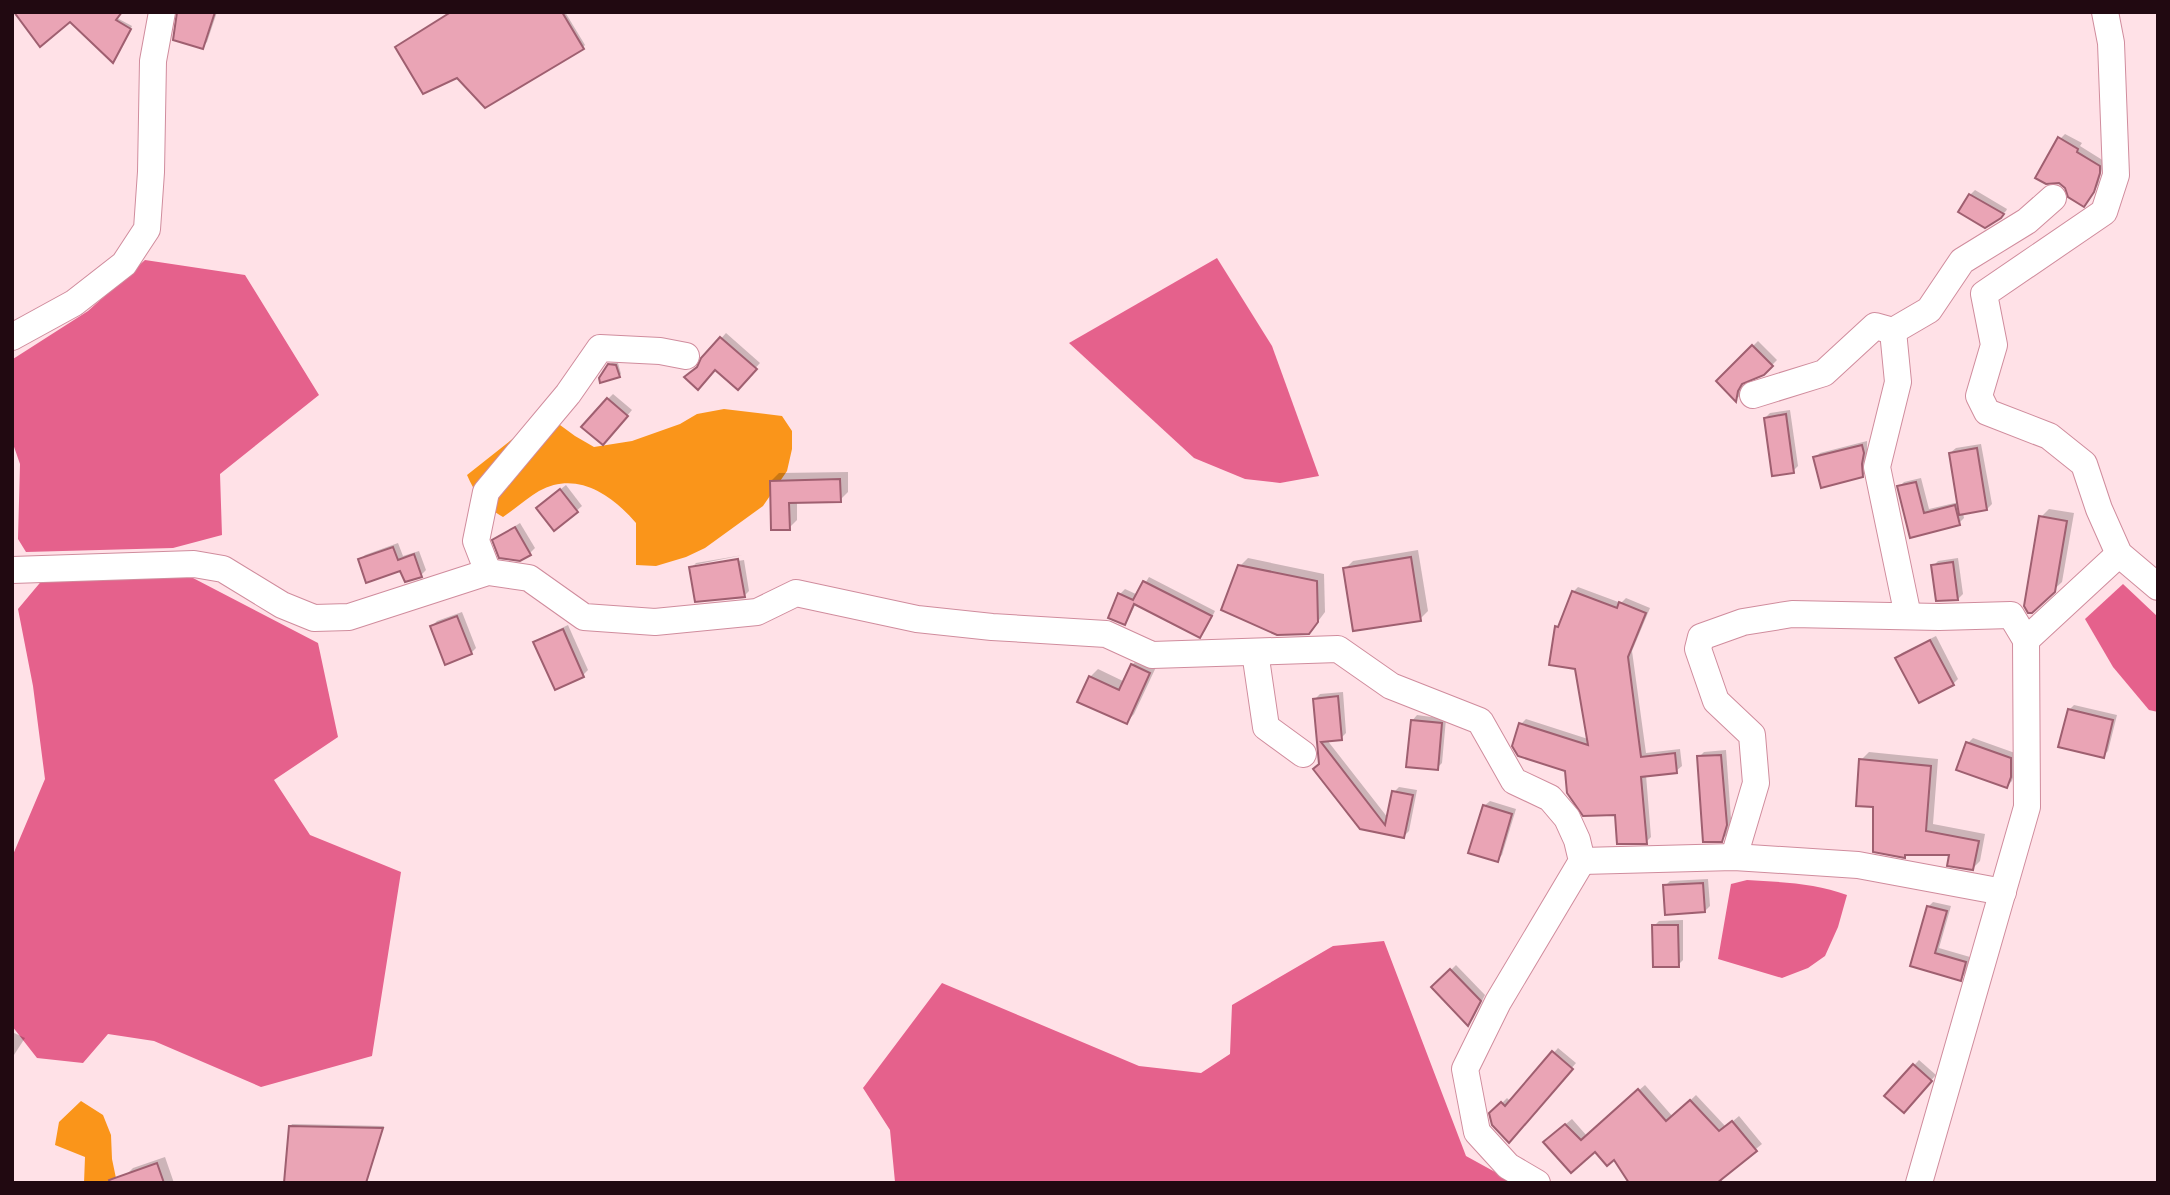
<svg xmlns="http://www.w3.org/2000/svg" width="2170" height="1195" font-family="Karla,sans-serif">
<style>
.forest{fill:#fa951a}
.water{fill:#e5618c}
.shadow{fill:#0003}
.building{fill:#eaa4b5;stroke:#9f5f70;stroke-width:2}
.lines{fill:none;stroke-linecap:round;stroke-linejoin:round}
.minor-casing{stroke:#d08c9d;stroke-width:28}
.minor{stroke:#fff;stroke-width:26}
</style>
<rect width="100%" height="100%" fill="#ffe1e7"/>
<g class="forest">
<path d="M724,409l58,7 10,15v18l-5,22 -24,35 -58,42 -19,9 -30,9 -20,-1v-42c-24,-28 -59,-53 -97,-32 -12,7 -24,18 -36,26 -20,-12 -26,-20 -36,-42l62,-49 31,-1 15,11 19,11 38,-6 48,-17 17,-10z"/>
<path d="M81,1101l22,14 8,20 1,24 5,24h-33l1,-26 -30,-12 4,-23z"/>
</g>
<g class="water">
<path d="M1217,258l55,88 47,130 -39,7 -35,-4 -51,-21 -125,-115z"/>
<path d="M145,260l100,15 74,120 -99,79 2,61 -49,13 -147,4 -8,-13 2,-75 -8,-23 1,-82 75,-48z"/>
<path d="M44,578h149l125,65 20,94 -64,43 36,55 91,37 -29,184 -111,31 -107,-46 -46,-7 -25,29 -46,-5 -25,-32v-169l33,-78 -12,-93 -15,-77z"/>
<path d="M2123,584l35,33v95l-9,-2 -36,-43 -28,-48z"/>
<path d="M1747,880c34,2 68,3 100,15l-9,32 -13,29 -17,12 -26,10 -64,-19 13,-75z"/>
<path d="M1384,941l82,215 49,27 -620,-1 -5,-52 -27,-42 79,-105 197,83 62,7 29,-19 2,-49 101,-59z"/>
</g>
<g class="shadow">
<path d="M179,12h38l-10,30 -5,5z"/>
<path d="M452,12h113l20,33 -2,2z"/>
<path d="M117,18l15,8 -17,33 -45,-39z"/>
<path d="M2065,134l17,9 -2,3 24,15 -6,24 -9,14 -29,-60z"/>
<path d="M1975,190l32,19 -1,2 -6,6 -30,-22z"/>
<path d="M726,333l34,30 -22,24 -22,-19 -16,-2 3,-7z"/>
<path d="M1758,341l19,19 -14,14 -19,7 -3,14 -5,4 -18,-18z"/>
<path d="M612,363h6l3,11 -2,2 -10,-11z"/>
<path d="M613,394l19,16 -24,28v-39z"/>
<path d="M1790,410l8,56 -5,5 -28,-53 5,-5z"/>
<path d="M1867,441v30l-5,5 -47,-18 5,-5z"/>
<path d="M1981,444l11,60 -5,5 -24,4 1,5 -5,5 -48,13 -12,-49 5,-5 17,-4 8,31 30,-7 -9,-49 6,-5z"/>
<path d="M848,472v20l-8,8 -43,1v19l-8,8 -18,-47 8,-8z"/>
<path d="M566,485l16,21 -27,23 -12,-26z"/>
<path d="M2049,509l25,4 -12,69 -31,29 10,-94z"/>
<path d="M520,523l15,25 -5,5 -36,-13z"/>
<path d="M398,543l5,13 16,-5 7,19 -5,5 -61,-15 5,-5z"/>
<path d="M1418,550l10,61 -8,8 -75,-50 8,-8z"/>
<path d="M743,555l-49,10v3l50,-8 5,31 -5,5 -53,-28 5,-5z"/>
<path d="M1248,558l76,16 1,38 -9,12 -76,-58z"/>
<path d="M1958,558l5,36 -5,5 -25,-33 5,-5z"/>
<path d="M1149,577l66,34 -10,20 -5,5 -64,-33 -7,15 -5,5 -4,-29 5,-5 13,6z"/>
<path d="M1578,587l43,16 5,-5 24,10 -18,43 14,102 34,-4 2,17 -6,5 -30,4 5,62 -5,5 -29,-29 -50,-44 -53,-24 7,-21 5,-5 62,20 -11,-72 -20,-40 4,-4 12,-31z"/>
<path d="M462,612l14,36 -5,5 -39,-27 5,-5z"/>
<path d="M568,625l20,45 -5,5 -47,-32 5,-5z"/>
<path d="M1936,636l22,43 -5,5 -56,-26 5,-5z"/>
<path d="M1140,657l17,8 -23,49 -7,8 -37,-45 8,-8 27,13 7,-17z"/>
<path d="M1343,692l3,41 -5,5 -14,2 61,78 6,-26 5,-5 18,3 -8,41 -5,5 -43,-9 -40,-63 -6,-65 5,-5z"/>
<path d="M2074,705l43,10 -9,36 -5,5 -34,-46z"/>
<path d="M1417,715l29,4 -4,44 -5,5 -25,-47z"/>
<path d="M1973,738l42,15v17l-3,11 -5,5 -39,-43z"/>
<path d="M1726,750l5,69 -4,16 -6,5 -22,-83 5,-5z"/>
<path d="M1869,752l69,7 -5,65 52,10 -5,27 -7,7 -21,-15h-44l-3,3 -30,-51 -14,-45z"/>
<path d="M1490,801l26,8 -14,46 -5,5 -13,-54z"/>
<path d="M1708,879l2,27 -5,5 -40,-25 5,-5z"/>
<path d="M1933,902l18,4 -12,42 31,9 -5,17 -5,5 -48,-14 16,-58z"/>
<path d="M1683,920v40l-5,5 -24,-39 5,-5z"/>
<path d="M1456,965l29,30 -12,24 -4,5 -35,-37z"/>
<path d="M12,1032l13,6 -13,20z"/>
<path d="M1558,1048l18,15 -63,73 -22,-22 16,-16 4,4z"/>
<path d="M1919,1060l17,15 -28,31 -22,-10z"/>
<path d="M1645,1085l28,32 23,-22 30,32 13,-11 23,28 -42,34 4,5h-79l-31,-26 -63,-21 21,-17 15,17z"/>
<path d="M292,1124l92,2 -18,57 -76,-56z"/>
<path d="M165,1157l9,26h-47l-2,-7 8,-8z"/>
</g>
<g class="building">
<path d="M14,12h108l-6,8 15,9 -18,34 -43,-41 -30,25z"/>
<path d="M177,12h38l-12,37 -30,-9z"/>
<path d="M451,12h111l22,37 -99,59 -28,-30 -34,16 -28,-47z"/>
<path d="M2058,137l20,12 -1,3 23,14v7l-6,19 -10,15 -16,-10 -3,-9 -6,-5 -13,1 -11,-6z"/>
<path d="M1969,194l35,20 -3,4 -16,10 -27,-16z"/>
<path d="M720,337l37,32 -19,21 -23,-20 -17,20 -14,-13 13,-10 4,-9z"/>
<path d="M1752,345l21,21 -9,9 -22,9 -4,7 -2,11 -20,-21z"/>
<path d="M608,364l8,1 4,12 -20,6 -1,-5z"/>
<path d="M607,398l21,18 -25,29 -22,-18z"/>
<path d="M1786,414l8,59 -22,3 -8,-58z"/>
<path d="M1862,445l2,8 -2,11 1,13 -42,11 -8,-31z"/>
<path d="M1977,448l10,62 -28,5 -10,-62z"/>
<path d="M840,479l1,23 -52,1 1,27h-19l-1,-49z"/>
<path d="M1916,482l8,31 31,-8 5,20 -50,13 -13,-52z"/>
<path d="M560,489l18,23 -24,19 -18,-23z"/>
<path d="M2039,516l28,5 -12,71 -23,21h-4l-4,-7z"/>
<path d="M515,527l16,28 -11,6 -21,-3 -7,-18z"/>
<path d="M393,547l5,13 16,-6 8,23 -17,5 -5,-11 -34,12 -8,-24z"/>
<path d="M1411,557l10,64 -68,10 -10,-63z"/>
<path d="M738,559l7,38 -50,5 -6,-35z"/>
<path d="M1953,562l5,38 -22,1 -5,-36z"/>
<path d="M1238,565l79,16 1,41 -9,12 -32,1 -56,-25z"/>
<path d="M1143,581l69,35 -12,22 -66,-34 -9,21 -17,-7 10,-25 15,7z"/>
<path d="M1572,591l45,17 2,-6 27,11 -18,44 13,100 34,-4 2,20 -36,4 6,67h-30l-2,-29 -32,1 -16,-23 -2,-22 -47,-15 -6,-10 7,-23 69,22 -13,-76 -26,-4 6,-39 3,1z"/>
<path d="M457,616l15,38 -27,11 -15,-39z"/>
<path d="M563,629l21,48 -29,13 -22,-48z"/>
<path d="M1930,640l24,45 -35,18 -24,-45z"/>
<path d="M1131,664l19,9 -23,51 -50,-22 12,-26 30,14z"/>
<path d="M1338,696l4,44 -21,2 64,83 7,-34 21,4 -9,43 -44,-9 -47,-60 6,-5 -6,-65z"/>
<path d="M2068,709l45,11 -9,38 -46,-11z"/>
<path d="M1411,720l31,3 -4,47 -32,-3z"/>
<path d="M1966,742l45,16v19l-4,11 -51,-18z"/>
<path d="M1721,755l6,70 -5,17h-19l-6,-86z"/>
<path d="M1859,759l72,7 -5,65 53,10 -6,29 -26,-4 2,-11h-44v3l-32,-6v-45l-17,-1z"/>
<path d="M1483,805l29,9 -14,48 -30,-9z"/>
<path d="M1703,883l2,29 -40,3 -2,-30z"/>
<path d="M1927,906l20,5 -12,42 31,9 -5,19 -51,-15z"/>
<path d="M1652,925h26l1,42h-26z"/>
<path d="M1450,969l31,32 -13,25 -37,-39z"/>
<path d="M1552,1051l21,18 -64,74 -17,-18 -3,-12 12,-11 4,4z"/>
<path d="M1913,1064l19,17 -28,32 -20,-17z"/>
<path d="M1638,1089l28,32 24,-21 29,31 13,-10 25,30 -40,32h-88l-15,-23 -7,6 -12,-14 -24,21 -28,-31 22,-18 16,16z"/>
<path d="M289,1126l94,2 -17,55h-82z"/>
<path d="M157,1163l7,20h-54l-1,-3z"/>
</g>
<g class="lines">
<g class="minor-casing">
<g id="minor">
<path d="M2105,12l6,31 5,132 -12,37 -120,82 10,51 -15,51 8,16 62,24 35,28 15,45 20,45 39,33"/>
<path d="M1893,331l36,-21 33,-49 65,-40 26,-23"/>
<path d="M12,337l62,-34 50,-39 23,-35 4,-57 2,-111 9,-49"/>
<path d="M1753,395l71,-22 51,-47 18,5 5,51 -21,85 31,149"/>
<path d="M12,570l182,-6 29,5 59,36 32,13 35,-1 139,-45 41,6 55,39 71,5 102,-10 39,-19 121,26 75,8 114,7 46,21 186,-6 53,37 89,35 34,60 36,17 17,20 10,22 5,21 -84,141 -33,67 12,63 31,34 29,17"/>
<path d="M488,572l-12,-31 10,-49 82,-98 32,-46 60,3 26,5"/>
<path d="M2026,640l93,-86"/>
<path d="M1255,652l11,75 37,27"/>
<path d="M1734,857l22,-74 -4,-48 -36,-34 -18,-52 3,-12 42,-15 49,-8 147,3 72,-2 15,25 1,167 -108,376"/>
<path d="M1582,861l152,-4 124,8 145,27"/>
</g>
</g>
<use href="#minor" class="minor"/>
</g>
<rect width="2170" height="1195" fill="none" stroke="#210911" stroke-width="28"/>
</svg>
